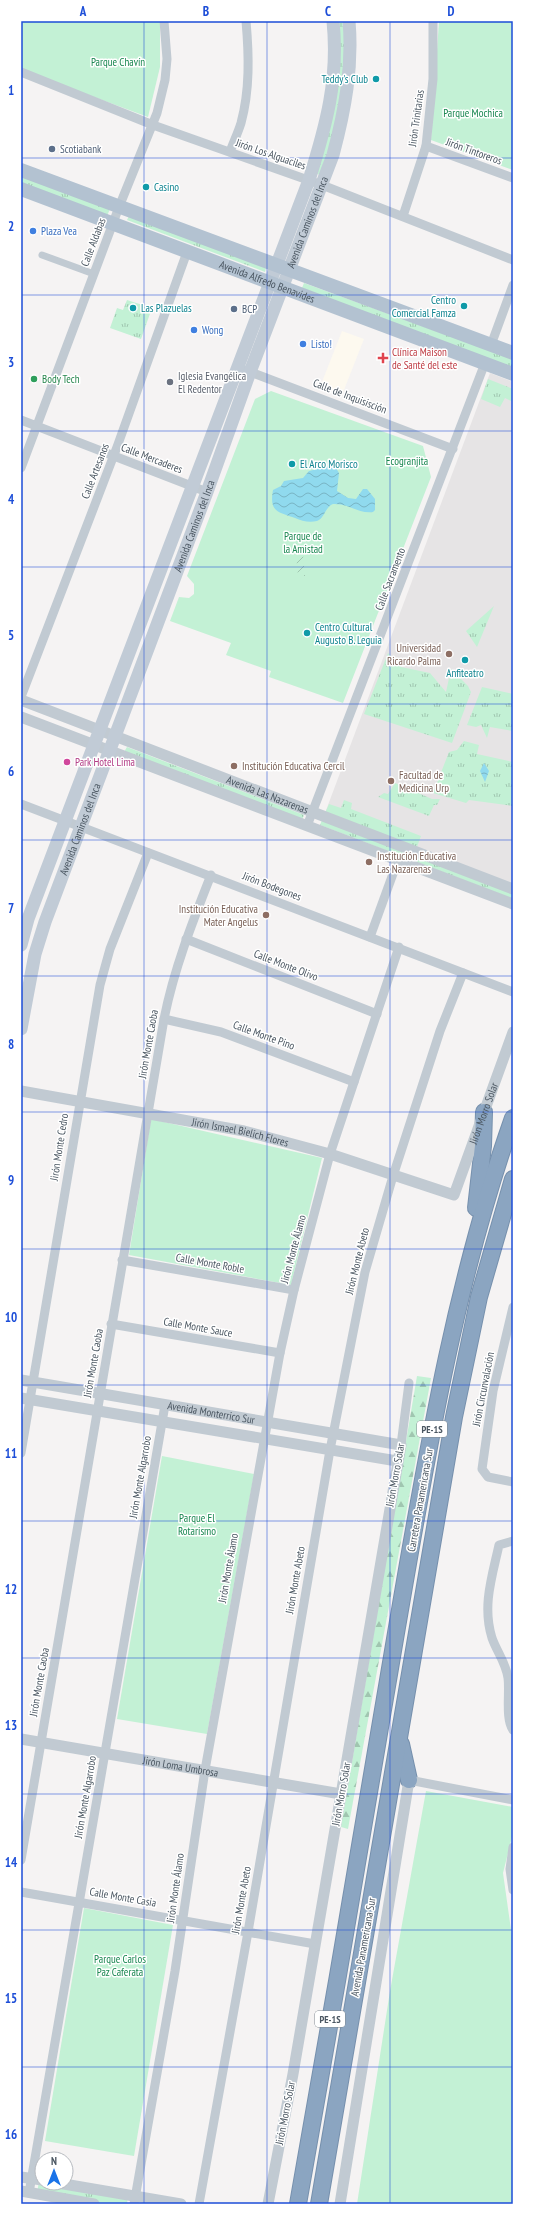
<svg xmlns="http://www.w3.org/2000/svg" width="534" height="2225" font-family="'PT Sans Narrow',sans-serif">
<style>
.commercial{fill:#fdf9ef}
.education{fill:#e6e4e5}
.grass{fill:url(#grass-tufts)}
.forest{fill:url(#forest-firs)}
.park{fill:#c3f1d5}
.garden{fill:url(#garden-furrows)}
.water{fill:url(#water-waves)}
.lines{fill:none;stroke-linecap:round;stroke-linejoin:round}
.motorway-casing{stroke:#7690ad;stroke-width:18}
.pedestrian{stroke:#c1cad2;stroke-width:7}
.minor{stroke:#c1cad2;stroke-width:9}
.tertiary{stroke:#c1cad2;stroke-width:11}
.secondary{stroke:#c1cbd6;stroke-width:13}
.primary{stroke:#b3c2d1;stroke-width:14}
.motorway{stroke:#8ba5c1;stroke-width:16}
.grid{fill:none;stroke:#1d4ed8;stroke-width:1;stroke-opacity:0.55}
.culture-dot{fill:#0f9aa8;stroke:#fff;stroke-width:1.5}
.service-dot{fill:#5c6f8a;stroke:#fff;stroke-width:1.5}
.shop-dot{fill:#3f7fe0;stroke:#fff;stroke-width:1.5}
.health-dot{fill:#e0444e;stroke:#fff;stroke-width:1.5}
.leisure-dot{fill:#2e9e5b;stroke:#fff;stroke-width:1.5}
.worship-dot{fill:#6b7280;stroke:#fff;stroke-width:1.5}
.education-dot{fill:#8d6e63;stroke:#fff;stroke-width:1.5}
.hotel-dot{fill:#d1479c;stroke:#fff;stroke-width:1.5}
.labels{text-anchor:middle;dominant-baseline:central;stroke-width:3;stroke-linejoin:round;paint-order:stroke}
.shield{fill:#fff;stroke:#808990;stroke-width:1}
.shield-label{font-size:10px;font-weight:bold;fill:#4a5661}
.park-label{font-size:11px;fill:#17864f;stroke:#fff}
.culture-label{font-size:11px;fill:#0d838f;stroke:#fff;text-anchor:start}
.street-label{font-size:11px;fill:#4a5661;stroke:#fff}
.service-label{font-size:11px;fill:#4e5e75;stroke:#fff;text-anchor:start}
.shop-label{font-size:11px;fill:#366cbe;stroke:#fff;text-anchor:start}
.health-label{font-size:11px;fill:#be3a42;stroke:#fff;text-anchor:start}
.worship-label{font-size:11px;fill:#5b616d;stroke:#fff;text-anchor:start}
.leisure-label{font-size:11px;fill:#27864d;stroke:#fff;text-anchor:start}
.education-label{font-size:11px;fill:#785e54;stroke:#fff;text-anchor:start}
.hotel-label{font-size:11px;fill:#b23c85;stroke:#fff;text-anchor:start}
.neatline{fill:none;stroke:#1d4ed8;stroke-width:1.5}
.grid-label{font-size:13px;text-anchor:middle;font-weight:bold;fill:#1d4ed8}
</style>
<defs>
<pattern id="grass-tufts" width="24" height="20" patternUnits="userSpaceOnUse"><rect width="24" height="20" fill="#c3f1d5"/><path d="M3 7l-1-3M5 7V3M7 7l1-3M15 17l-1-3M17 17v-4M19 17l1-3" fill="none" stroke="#a0c6b0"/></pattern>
<pattern id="forest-firs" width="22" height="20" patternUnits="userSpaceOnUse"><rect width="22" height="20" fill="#c3f1d5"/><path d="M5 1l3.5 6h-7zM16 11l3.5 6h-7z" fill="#a0c6b0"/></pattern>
<pattern id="garden-furrows" width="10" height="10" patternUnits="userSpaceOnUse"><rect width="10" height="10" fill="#c3f1d5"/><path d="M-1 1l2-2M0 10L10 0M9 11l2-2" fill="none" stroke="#a0c6b0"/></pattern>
<pattern id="water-waves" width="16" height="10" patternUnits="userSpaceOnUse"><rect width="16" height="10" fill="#90daee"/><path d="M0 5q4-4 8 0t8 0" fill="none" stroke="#78b4c4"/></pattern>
</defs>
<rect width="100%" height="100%" fill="#f5f3f3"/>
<path class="commercial" d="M342,331l22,8 -22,56 -22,-8z"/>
<path class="education" d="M490,373l23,9v502l-188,-71z"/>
<g class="grass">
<path d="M337,21h6l3,36 -10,70 -16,48 -5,-2z"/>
<path d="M21,175l89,34 -3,7 -86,-33z"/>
<path d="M129,216l137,52 -1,4 -138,-52z"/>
<path d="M304,283l209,76v10l-211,-81z"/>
<path d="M127,300l25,8 -11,31 -31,-11 7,-20 6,2z"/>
<path d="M488,379l25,10v13l-8,-4 -5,9 -19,-8z"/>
<path d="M494,606l-17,41 -11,-16z"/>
<path d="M388,653l13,14 29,6 16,19 5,-23 17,17 3,6 -19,51 -88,-29z"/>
<path d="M482,687l31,7v37l-23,-4 -3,11 -6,-13 -5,2 -9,-2z"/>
<path d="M464,741l15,4 -2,9 36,8v44l-44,-6 -3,3 -33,-10 16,-41 8,-2z"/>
<path d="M127,747l177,68 -2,5 -178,-68z"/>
<path d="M395,783l37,16h8l-3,6h-3l-5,11 -51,-19 6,-4 4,1z"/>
<path d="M344,800l8,3 -1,6 70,27 -4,11 -92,-34 4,-9 12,4z"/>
<path d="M322,820l191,73v6l-193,-74z"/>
<path d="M39,2181l3,2 86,13 -1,8h-27l-63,-11z"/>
</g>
<path class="forest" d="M417,1376l14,2 -83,451 -7,-2z"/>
<g class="park">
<path d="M21,21h139v46l-12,50 -127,-47z"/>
<path d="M439,21h74v149l-82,-30z"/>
<path d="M271,391l152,55 8,31 -88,226 -74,-26 2,-6 -45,-16 5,-12 -61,-22 9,-24 10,1 5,-4v-10l-7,-8 68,-177z"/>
<path d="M151,1119l171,39 -31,127 -162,-30z"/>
<path d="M162,1456l92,18 -47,260 -90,-15z"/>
<path d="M426,1791l87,16v26l-10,40 10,71v260h-156l33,-213z"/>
<path d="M84,1908l89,17 -39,231 -89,-15z"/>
</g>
<path class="garden" d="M302,543l3,33h-7l-3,-32z"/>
<g class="water">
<path d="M334,465l5,8 -2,18 11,7 8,1 7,-10h4l8,10v11l-2,2c-15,2 -25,-9 -40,-8 -8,3 -8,14 -16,17 -8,2 -15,0 -22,-3 -17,-6 -26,-6 -22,-28l8,-4 3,-5 19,-3 6,-7z"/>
<path d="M484,763l5,8 -4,11 -5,-11z"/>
</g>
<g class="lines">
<g class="motorway-casing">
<g id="motorway">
<path d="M476,1208l7,-62 1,-34"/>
<path d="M401,1744l8,36"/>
<path d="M298,2204c34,-190 66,-381 98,-571 30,-174 58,-348 117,-515"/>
<path d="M319,2204l135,-787 25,-120 34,-118"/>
</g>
</g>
<path class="pedestrian" d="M42,255l52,19"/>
<g class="minor">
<path d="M21,72l132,53 169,60 191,75"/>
<path d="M426,146l87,32"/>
<path d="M230,152c3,-9 8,-19 11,-29 9,-33 8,-68 5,-102"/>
<path d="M403,216l23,-70 7,-67v-58"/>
<path d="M491,345l22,-60"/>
<path d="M245,370l208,79"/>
<path d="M21,420l186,72"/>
<path d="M21,468l98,-261 38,-94 8,-33 2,-21 -3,-38"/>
<path d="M21,697l96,-250 70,-195"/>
<path d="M21,804l492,188"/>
<path d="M307,826l178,-463"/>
<path d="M370,937l28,-77"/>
<path d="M186,939l191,75"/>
<path d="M164,1019l57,13 133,50"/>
<path d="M122,1260l172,30"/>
<path d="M513,1307l-20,84 -11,78 6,8 25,5"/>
<path d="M111,1324l169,29"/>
<path d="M401,1445l8,-62"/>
<path d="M21,1453l79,-468 10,-36 38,-96"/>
<path d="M513,1541l-14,4c-7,32 -17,61 -7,93 5,14 14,25 16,40 2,14 -3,41 5,52"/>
<path d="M409,1780l104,20"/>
<path d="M513,1847l-3,22 3,21"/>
<path d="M21,1860l143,-841c10,-50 28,-96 47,-144"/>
<path d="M21,1892l294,52"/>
<path d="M29,2193l136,-788"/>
<path d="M134,2204l41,-233 30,-201 75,-417 14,-63 36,-136 69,-207"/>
<path d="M199,2204l49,-272 82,-482 35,-178 28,-96 47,-145 23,-58"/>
</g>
<g class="tertiary">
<path id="s1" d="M21,700l492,189"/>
<path d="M21,717l492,187"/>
<path id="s2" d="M21,1091l223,40 86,23 124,41 59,-163"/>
<path id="s3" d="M21,1380l380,65 -108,629 -25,130"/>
<path d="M21,1398l376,63"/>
<path id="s4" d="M21,1739l320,55"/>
<path d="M21,2177l21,3"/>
<path d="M58,2183l123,21"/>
<path d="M21,2191l73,13"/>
<path d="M340,2204l69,-424"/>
</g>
<g class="secondary">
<path d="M21,945l7,-26 39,-103 242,-636c17,-54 30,-101 24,-159"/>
<path id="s5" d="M21,1029l14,-75 10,-32 162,-430 43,-120 83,-217c12,-45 20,-88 16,-134"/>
</g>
<g class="primary">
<path d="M21,170l492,183"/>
<path id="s6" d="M21,189l492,185"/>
</g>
<use href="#motorway" class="motorway"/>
</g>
<path class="grid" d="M144,21v2183M267,21v2183M390,21v2183M21,158h492M21,295h492M21,431h492M21,567h492M21,704h492M21,840h492M21,976h492M21,1112h492M21,1249h492M21,1385h492M21,1521h492M21,1658h492M21,1794h492M21,1930h492M21,2067h492"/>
<g class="culture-dot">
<circle cx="376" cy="79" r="4"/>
<circle cx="146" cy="187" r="4"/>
<circle cx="464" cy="306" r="4"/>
<circle cx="133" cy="308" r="4"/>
<circle cx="292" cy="464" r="4"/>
<circle cx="307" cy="633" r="4"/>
<circle cx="465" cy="660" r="4"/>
</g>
<g class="service-dot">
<circle cx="52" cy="149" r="4"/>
<circle cx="234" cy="309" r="4"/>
</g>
<g class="shop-dot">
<circle cx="33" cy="231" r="4"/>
<circle cx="194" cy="330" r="4"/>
<circle cx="303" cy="344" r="4"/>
</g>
<path class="health-dot" d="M381 352h4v4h4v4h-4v4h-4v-4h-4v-4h4z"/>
<circle class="leisure-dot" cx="34" cy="379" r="4"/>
<circle class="worship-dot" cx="170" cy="382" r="4"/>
<g class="education-dot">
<circle cx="449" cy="654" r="4"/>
<circle cx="234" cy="766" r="4"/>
<circle cx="391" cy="781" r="4"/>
<circle cx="369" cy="862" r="4"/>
<circle cx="266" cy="915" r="4"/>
</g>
<circle class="hotel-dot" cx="67" cy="762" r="4"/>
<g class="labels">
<g class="shield">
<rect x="417" y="1421" width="30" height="16" rx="3"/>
<rect x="315" y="2011" width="30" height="16" rx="3"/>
</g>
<g class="shield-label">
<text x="432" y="1429">PE-1S</text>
<text x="330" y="2019">PE-1S</text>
</g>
<g class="park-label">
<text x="118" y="62">Parque Chavín</text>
<text x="473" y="113">Parque Mochica</text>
<text x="407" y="461">Ecogranjita</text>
<text x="303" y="536">Parque de<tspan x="303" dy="13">la Amistad</tspan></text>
<text x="197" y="1518">Parque El<tspan x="197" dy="13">Rotarismo</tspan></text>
<text x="120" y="1959">Parque Carlos<tspan x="120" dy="13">Paz Caferata</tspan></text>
</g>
<g class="culture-label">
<text x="368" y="79" text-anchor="end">Teddy's Club</text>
<text x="154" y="187">Casino</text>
<text x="456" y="300" text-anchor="end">Centro<tspan x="456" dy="13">Comercial Famza</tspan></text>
<text x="141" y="308">Las Plazuelas</text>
<text x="300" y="464">El Arco Morisco</text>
<text x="315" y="627">Centro Cultural<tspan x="315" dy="13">Augusto B. Leguia</tspan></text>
<text x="465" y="673" text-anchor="middle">Anfiteatro</text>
</g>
<g class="street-label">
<text transform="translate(416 118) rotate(-82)">Jirón Trinitarias</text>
<text transform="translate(474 151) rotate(20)">Jirón Tintoreros</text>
<text transform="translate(271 154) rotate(19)">Jirón Los Alguaciles</text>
<text stroke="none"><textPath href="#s5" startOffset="857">Avenida Caminos del Inca</textPath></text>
<text transform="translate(93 242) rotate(-69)">Calle Aldabas</text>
<text stroke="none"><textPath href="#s6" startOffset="263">Avenida Alfredo Benavides</textPath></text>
<text transform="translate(350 396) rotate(21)">Calle de Inquisisción</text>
<text transform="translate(152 458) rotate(21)">Calle Mercaderes</text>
<text transform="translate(95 471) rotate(-69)">Calle Artesanos</text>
<text stroke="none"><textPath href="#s5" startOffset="533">Avenida Caminos del Inca</textPath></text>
<text transform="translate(390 579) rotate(-69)">Calle Sacramento</text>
<text stroke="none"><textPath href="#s1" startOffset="264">Avenida Las Nazarenas</textPath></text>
<text stroke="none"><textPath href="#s5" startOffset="209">Avenida Caminos del Inca</textPath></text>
<text transform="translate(272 886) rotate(21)">Jirón Bodegones</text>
<text transform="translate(286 965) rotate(21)">Calle Monte Olivo</text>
<text transform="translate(264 1035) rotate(20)">Calle Monte Pino</text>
<text transform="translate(148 1044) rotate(-80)">Jirón Monte Caoba</text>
<text stroke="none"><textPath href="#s2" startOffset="533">Jirón Morro Solar</textPath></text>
<text stroke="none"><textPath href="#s2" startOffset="223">Jirón Ismael Bielich Flores</textPath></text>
<text transform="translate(59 1147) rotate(-81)">Jirón Monte Cedro</text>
<text transform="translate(293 1249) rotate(-75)">Jirón Monte Álamo</text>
<text transform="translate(357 1261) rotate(-76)">Jirón Monte Abeto</text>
<text transform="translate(210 1263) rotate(10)">Calle Monte Roble</text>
<text transform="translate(198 1327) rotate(10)">Calle Monte Sauce</text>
<text transform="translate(93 1363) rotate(-80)">Jirón Monte Caoba</text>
<text transform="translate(483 1389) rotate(-79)">Jirón Circunvalación</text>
<text stroke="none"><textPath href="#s3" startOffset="193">Avenida Monterrico Sur</textPath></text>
<text transform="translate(395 1475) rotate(-80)">Jirón Morro Solar</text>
<text transform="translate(140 1477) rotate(-80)">Jirón Monte Algarrobo</text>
<text transform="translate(420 1500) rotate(-80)">Carretera Panamericana Sur</text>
<text transform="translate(228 1568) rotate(-80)">Jirón Monte Álamo</text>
<text transform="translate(295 1580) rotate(-80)">Jirón Monte Abeto</text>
<text transform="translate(39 1682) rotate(-80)">Jirón Monte Caoba</text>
<text stroke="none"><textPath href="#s4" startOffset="162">Jirón Loma Umbrosa</textPath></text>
<text transform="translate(341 1794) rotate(-80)">Jirón Morro Solar</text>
<text transform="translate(85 1797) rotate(-80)">Jirón Monte Algarrobo</text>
<text transform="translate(175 1888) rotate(-82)">Jirón Monte Álamo</text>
<text transform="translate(123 1897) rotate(10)">Calle Monte Casia</text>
<text transform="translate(241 1900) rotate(-80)">Jirón Monte Abeto</text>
<text transform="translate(363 1947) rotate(-80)">Avenida Panamericana Sur</text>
<text transform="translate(285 2113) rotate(-79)">Jirón Morro Solar</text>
</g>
<g class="service-label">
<text x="60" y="149">Scotiabank</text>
<text x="242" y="309">BCP</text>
</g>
<g class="shop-label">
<text x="41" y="231">Plaza Vea</text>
<text x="202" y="330">Wong</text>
<text x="311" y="344">Listo!</text>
</g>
<g class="health-label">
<text x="392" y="352">Clínica Maison<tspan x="392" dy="13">de Santé del este</tspan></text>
</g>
<g class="worship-label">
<text x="178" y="376">Iglesia Evangélica<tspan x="178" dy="13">El Redentor</tspan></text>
</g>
<g class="leisure-label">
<text x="42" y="379">Body Tech</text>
</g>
<g class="education-label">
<text x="441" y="648" text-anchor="end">Universidad<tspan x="441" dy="13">Ricardo Palma</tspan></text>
<text x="242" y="766">Institución Educativa Cercil</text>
<text x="399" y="775">Facultad de<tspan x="399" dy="13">Medicina Urp</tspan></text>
<text x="377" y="856">Institución Educativa<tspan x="377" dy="13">Las Nazarenas</tspan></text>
<text x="258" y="909" text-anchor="end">Institución Educativa<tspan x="258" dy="13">Mater Angelus</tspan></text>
</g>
<g class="hotel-label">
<text x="75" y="762">Park Hotel Lima</text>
</g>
</g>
<rect width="534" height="2225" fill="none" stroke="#ffffff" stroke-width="44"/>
<g transform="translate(54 2171)"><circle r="19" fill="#ffffff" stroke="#b7bbc0"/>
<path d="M0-3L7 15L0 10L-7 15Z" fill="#1a73e8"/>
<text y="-6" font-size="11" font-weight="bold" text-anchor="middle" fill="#4a5661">N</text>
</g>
<rect x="22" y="22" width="490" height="2181" class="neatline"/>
<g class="grid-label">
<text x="83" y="16">A</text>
<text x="206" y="16">B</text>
<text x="328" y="16">C</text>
<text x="451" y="16">D</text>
<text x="11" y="95">1</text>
<text x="11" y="231">2</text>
<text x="11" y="367">3</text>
<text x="11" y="504">4</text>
<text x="11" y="640">5</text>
<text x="11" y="776">6</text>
<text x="11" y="913">7</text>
<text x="11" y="1049">8</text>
<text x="11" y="1185">9</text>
<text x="11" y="1322">10</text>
<text x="11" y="1458">11</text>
<text x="11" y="1594">12</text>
<text x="11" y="1730">13</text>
<text x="11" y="1867">14</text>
<text x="11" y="2003">15</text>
<text x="11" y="2139">16</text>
</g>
</svg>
